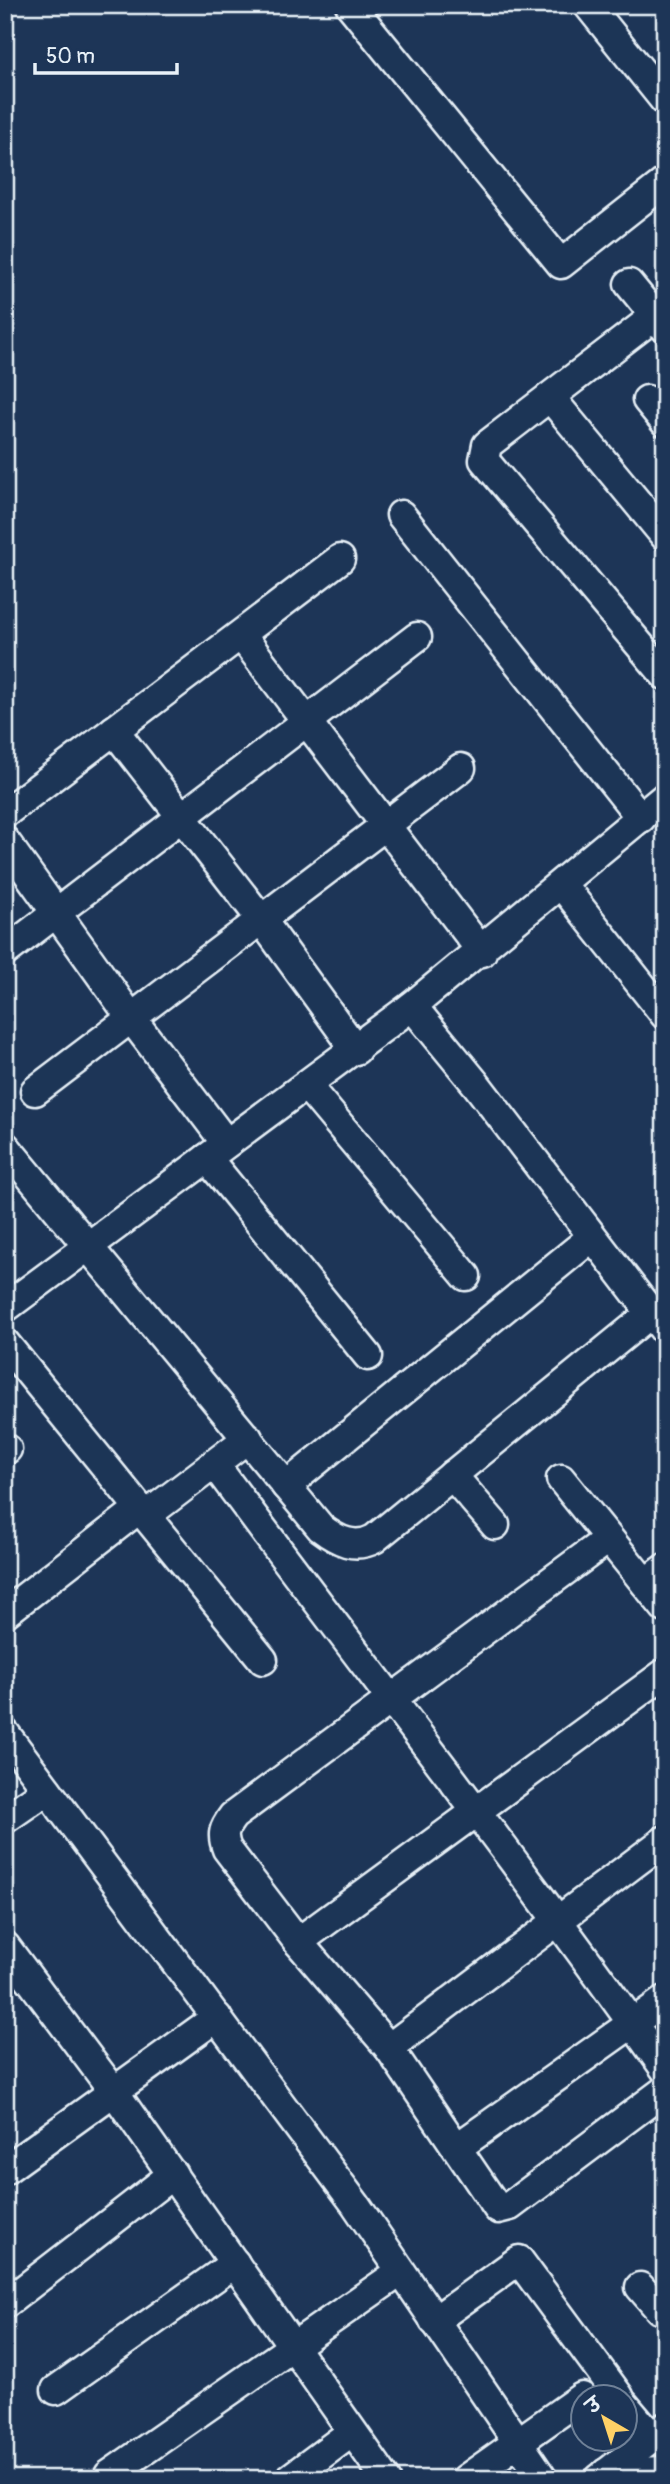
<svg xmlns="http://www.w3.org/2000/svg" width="670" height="2484" font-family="Pangolin,'Playpen Sans Deva',sans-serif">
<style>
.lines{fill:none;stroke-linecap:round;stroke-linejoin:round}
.minor-casing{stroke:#e8f1f8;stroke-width:33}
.minor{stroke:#1d3557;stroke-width:28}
</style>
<rect width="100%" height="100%" fill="#1d3557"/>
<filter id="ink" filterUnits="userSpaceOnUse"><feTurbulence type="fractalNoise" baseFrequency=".0143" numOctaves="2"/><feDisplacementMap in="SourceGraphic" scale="14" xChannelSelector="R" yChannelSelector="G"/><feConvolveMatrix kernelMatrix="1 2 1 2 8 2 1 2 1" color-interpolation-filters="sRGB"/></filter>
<g filter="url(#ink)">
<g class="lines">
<g class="minor-casing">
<g id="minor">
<path d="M350,5l211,259 104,-82"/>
<path d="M588,5l77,96"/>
<path d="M629,284l36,44"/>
<path d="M655,316l-168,129 -3,15 181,215"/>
<path d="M550,397l115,139"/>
<path d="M647,400l18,22"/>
<path d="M401,515l240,303"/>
<path d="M241,635l241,317"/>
<path d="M114,730l147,189 95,131"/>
<path d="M5,813l335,-254"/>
<path d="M5,841l127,178 94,124"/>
<path d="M562,885l103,130"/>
<path d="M5,952l412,-315"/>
<path d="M412,1006l64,78 189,247"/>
<path d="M307,1086l159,190"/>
<path d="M35,1091l426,-323"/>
<path d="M5,1146l316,382c17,13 34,21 53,11l276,-225"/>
<path d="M207,1158l161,198"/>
<path d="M5,1308l407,-302 253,-209"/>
<path d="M5,1343l258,317"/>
<path d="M5,1450l2,-1"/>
<path d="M215,1465c150,202 305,399 450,604"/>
<path d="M452,1475l43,50"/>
<path d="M561,1479l104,129"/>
<path d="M286,1486l306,-249"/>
<path d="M147,1515l101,-77"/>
<path d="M608,1539l-375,277c-9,12 -12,18 -6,33l71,93 91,106 109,161 12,-3 155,-116"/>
<path d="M645,1583l20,-15"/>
<path d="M5,1613l135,-105"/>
<path d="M5,1733l351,472 187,274"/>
<path d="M5,1819l42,-29"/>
<path d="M298,1942l367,-269"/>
<path d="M5,1946l110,147 271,386"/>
<path d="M389,2048l276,-208"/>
<path d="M458,2147l207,-147"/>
<path d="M5,2170l212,-153"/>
<path d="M640,2287l19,22 6,1"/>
<path d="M5,2304l168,-130"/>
<path d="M434,2321l85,-61 100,136"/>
<path d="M56,2390l179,-127"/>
<path d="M624,2404l28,33"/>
<path d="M606,2473l59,-2"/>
<path d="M109,2475l291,-203"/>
<path d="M289,2479l63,-47"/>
<path d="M466,2479l116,-82"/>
<path d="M599,2479l66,-52"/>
</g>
</g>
<use href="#minor" class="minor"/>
</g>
</g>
<rect width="670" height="2484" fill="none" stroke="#1d3557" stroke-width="28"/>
<rect x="14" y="14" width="642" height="2456" fill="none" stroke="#e8f1f8" stroke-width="2.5" filter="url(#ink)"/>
<g transform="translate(604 2418) rotate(321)"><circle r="33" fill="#1d3557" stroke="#6e8097" stroke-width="2"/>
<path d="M0-5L12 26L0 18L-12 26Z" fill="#ffd166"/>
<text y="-10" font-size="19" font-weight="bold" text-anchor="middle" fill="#e8f1f8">उ</text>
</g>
<path d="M35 63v10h142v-10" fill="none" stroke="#e8f1f8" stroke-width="3.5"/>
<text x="46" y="63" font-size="21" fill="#e8f1f8" stroke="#1d3557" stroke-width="5" paint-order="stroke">50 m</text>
</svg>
